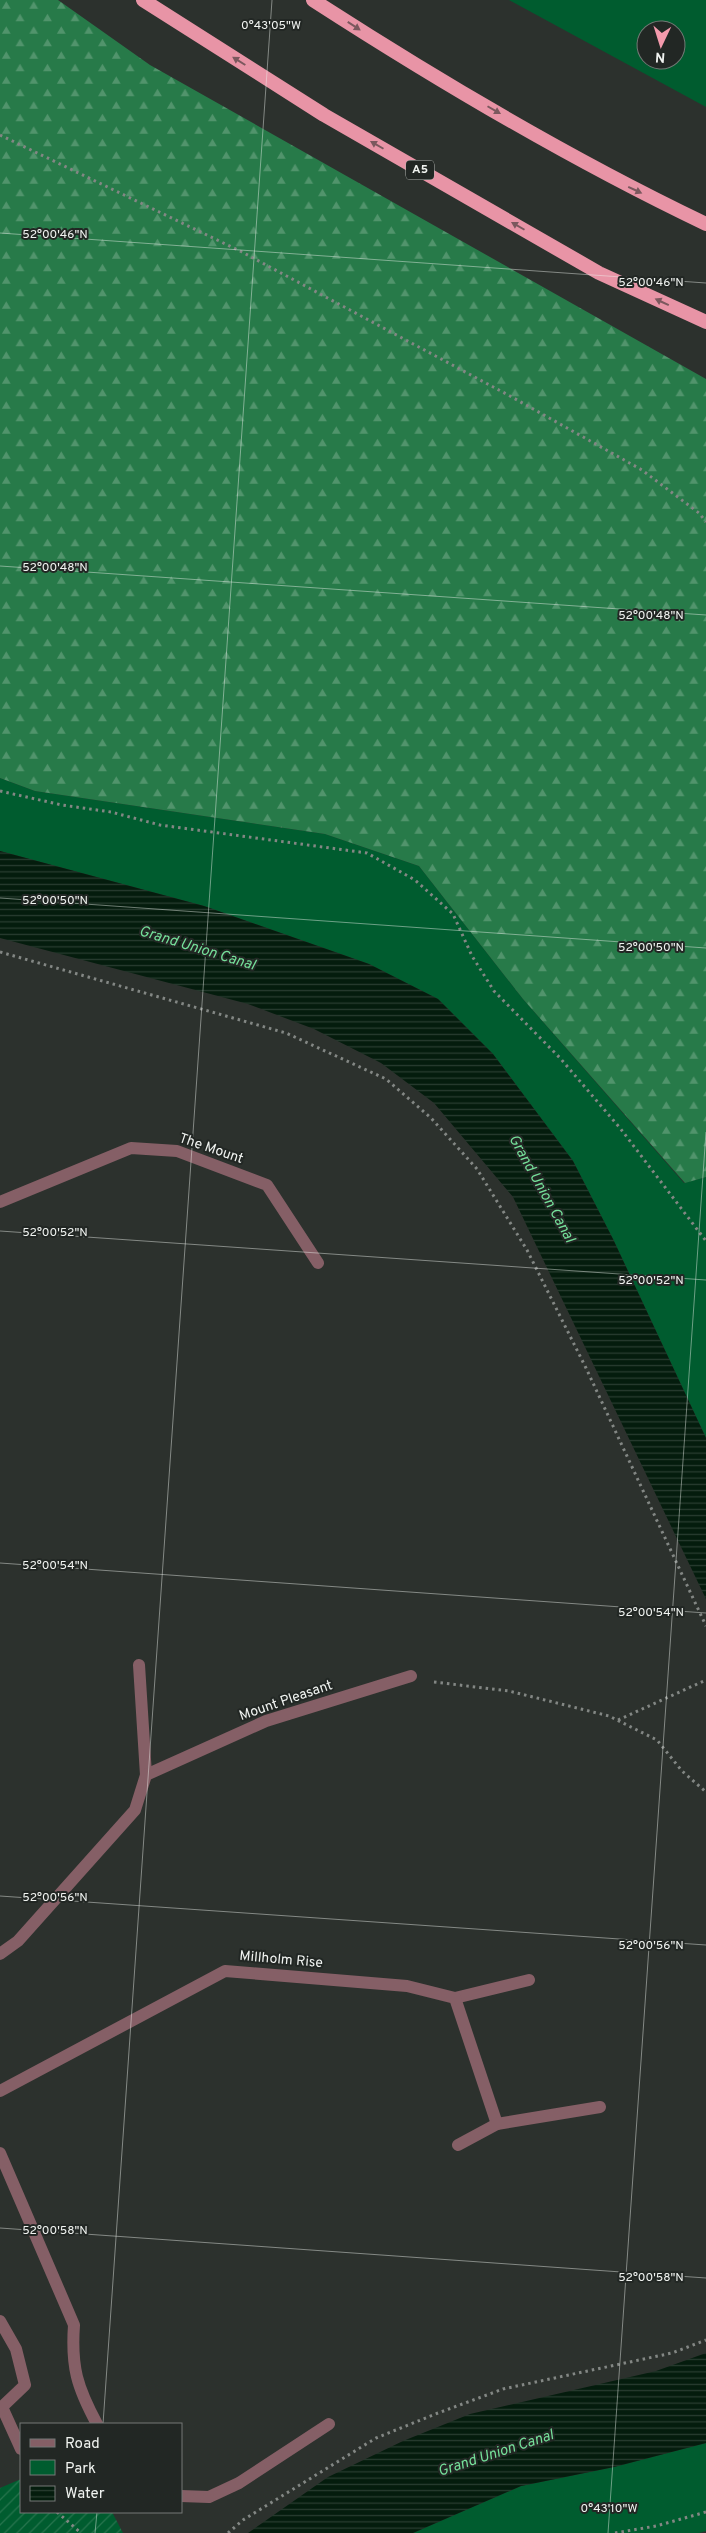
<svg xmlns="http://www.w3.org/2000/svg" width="706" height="2533" font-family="Overpass,sans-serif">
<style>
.green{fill:#005c2f;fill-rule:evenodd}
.forest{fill:url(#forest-firs)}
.garden{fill:url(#garden-furrows)}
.water{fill:url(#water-rules)}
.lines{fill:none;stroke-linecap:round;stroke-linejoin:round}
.path{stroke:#838784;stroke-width:3;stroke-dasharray:2.5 4;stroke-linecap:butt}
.service{stroke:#855f66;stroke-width:12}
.minor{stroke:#855f66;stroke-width:12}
.trunk{stroke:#e894a6;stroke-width:14}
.oneway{fill:#7b585e}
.ticks{fill:none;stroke:#f0f3f0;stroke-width:1;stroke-opacity:0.45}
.labels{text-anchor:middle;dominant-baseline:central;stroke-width:4;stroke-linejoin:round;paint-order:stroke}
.shield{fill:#222724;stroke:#b2b6b3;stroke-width:1}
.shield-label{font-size:12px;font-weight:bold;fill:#f0f3f0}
.street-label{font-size:14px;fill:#f0f3f0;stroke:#222724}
.water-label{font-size:15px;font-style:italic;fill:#75e09a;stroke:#222724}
.ticks-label{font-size:12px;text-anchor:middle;fill:#f0f3f0;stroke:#222724;stroke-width:4;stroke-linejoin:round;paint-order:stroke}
</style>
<defs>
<pattern id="forest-firs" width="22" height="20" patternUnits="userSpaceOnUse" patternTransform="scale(1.25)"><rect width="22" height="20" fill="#277a49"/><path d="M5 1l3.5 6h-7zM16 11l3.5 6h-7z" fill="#51946c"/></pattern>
<pattern id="garden-furrows" width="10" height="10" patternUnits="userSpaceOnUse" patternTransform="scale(1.25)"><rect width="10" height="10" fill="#005c2f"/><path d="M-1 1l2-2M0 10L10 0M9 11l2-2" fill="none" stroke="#26744d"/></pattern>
<pattern id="water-rules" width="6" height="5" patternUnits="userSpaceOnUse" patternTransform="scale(1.25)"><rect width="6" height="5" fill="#041c0d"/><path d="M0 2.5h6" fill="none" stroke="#293d31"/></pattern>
</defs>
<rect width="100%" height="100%" fill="#2c312d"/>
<g class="green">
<path d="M509,0h197v107zM646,30h30v30h-30z"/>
<path d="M0,778l35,13 290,43 94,32 104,133 161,184 22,-6v261l-93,-199 -40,-78 -80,-107 -55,-55 -69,-35 -165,-58 -204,-55z"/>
<path d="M706,2443v88l-7,2h-286l108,-47 93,-19z"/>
</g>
<path class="forest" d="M0,0h58l92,65 556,314v798l-21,6 -162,-184 -104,-133 -94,-32 -290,-43 -35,-13z"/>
<path class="garden" d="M21,2479v33h91l11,21h-123v-45z"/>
<g class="water">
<path d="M0,851l204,55 165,58 69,35 55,55 80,107 40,78 93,199v161l-193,-402 -79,-94 -53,-40 -67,-34 -66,-25 -248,-66z"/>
<path d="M706,2353v90l-92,24 -93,19 -108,47h-165l80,-56 75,-36 67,-27 186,-43z"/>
</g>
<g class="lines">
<g class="path">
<path d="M0,135l242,117 268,144 132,74 57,43 7,9"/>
<path d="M0,791l62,14 49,7 49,13 207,28 48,27 38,34 19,42 22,35 66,67 60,70 86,113"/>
<path d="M0,952l286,81 100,46 45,39 46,51 50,81 59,118 120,258"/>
<path d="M434,1682l75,9 100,25 48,24 25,31 24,21"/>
<path d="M618,1720l88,-40"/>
<path d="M57,2512l24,21"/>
<path d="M228,2533l15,-13 133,-82 62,-25 65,-24 169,-36 34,-13"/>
<path d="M615,2533l41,-7 50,-14"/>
</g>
<path class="service" d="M0,2321l16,28 9,36 -23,22 19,42"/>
<g class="minor">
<path d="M0,1202l131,-54 46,3 90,34 51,78"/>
<path d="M139,1665l7,110"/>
<path d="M0,1954l18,-13 117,-131 11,-35 120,-54 145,-45"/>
<path d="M455,1998l74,-18"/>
<path d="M0,2091l225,-120 182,15 48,12 42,126"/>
<path d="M458,2145l39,-21 103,-17"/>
<path d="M0,2153l74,172c-3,42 3,62 23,99"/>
<path d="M181,2496l28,1 30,-14 90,-59"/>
</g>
<g class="trunk">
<path d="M143,0l181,115 275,158 107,49"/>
<path d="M313,0c127,82 257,159 393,224"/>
</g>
</g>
<defs><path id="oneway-solid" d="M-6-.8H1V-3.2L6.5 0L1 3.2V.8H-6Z" transform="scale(1.25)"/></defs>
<g class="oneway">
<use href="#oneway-solid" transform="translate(354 26) rotate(33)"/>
<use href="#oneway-solid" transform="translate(239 61) rotate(-148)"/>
<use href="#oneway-solid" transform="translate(494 110) rotate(30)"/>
<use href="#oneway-solid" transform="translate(377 145) rotate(-150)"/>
<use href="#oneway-solid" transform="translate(635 190) rotate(25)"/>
<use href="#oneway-solid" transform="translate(518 226) rotate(-150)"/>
<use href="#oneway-solid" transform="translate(662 302) rotate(-155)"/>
</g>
<path class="ticks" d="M0,233l706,50M0,566l706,49M0,898l706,50M0,1231l706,49M0,1563l706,50M0,1896l706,49M0,2228l706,50M103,2424l169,-2424M95,2533l2,-21M608,2533l98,-1401"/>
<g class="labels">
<rect class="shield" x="406" y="160.5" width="28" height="19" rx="4"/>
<g class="shield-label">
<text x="420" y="170">A5</text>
</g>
<g class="street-label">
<text transform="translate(211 1149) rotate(19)">The Mount</text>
<text transform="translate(286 1701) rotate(-19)">Mount Pleasant</text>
<text transform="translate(281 1960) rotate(5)">Millholm Rise</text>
</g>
<g class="water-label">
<text transform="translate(197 949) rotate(17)">Grand Union Canal</text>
<text transform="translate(541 1189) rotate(61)">Grand Union Canal</text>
<text transform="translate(496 2454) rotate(-18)">Grand Union Canal</text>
</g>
</g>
<g class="ticks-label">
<text x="271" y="29">0°43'05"W</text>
<text x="55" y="238">52°00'46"N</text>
<text x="651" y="286">52°00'46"N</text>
<text x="55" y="571">52°00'48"N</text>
<text x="651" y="619">52°00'48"N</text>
<text x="55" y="904">52°00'50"N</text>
<text x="651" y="951">52°00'50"N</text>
<text x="55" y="1236">52°00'52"N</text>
<text x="651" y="1284">52°00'52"N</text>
<text x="55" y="1569">52°00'54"N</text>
<text x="651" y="1616">52°00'54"N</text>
<text x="55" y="1901">52°00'56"N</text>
<text x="651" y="1949">52°00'56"N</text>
<text x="55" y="2234">52°00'58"N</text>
<text x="651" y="2281">52°00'58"N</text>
<text x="609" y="2512">0°43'10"W</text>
</g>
<rect x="20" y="2423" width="162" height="90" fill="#222724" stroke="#747976"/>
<rect x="30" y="2439" width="25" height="8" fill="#855f66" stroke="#747976"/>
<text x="65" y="2448" font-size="15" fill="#f0f3f0">Road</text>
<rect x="30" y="2460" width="25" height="15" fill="#005c2f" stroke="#747976"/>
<text x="65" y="2473" font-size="15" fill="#f0f3f0">Park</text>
<rect x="30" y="2486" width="25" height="15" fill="url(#water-rules)" stroke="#747976"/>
<text x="65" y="2498" font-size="15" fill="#f0f3f0">Water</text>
<g transform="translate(661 45) rotate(184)"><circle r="24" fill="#222724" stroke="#747976"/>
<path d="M0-4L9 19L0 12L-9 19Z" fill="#f39aac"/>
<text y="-8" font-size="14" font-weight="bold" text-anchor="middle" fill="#f0f3f0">N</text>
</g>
</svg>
